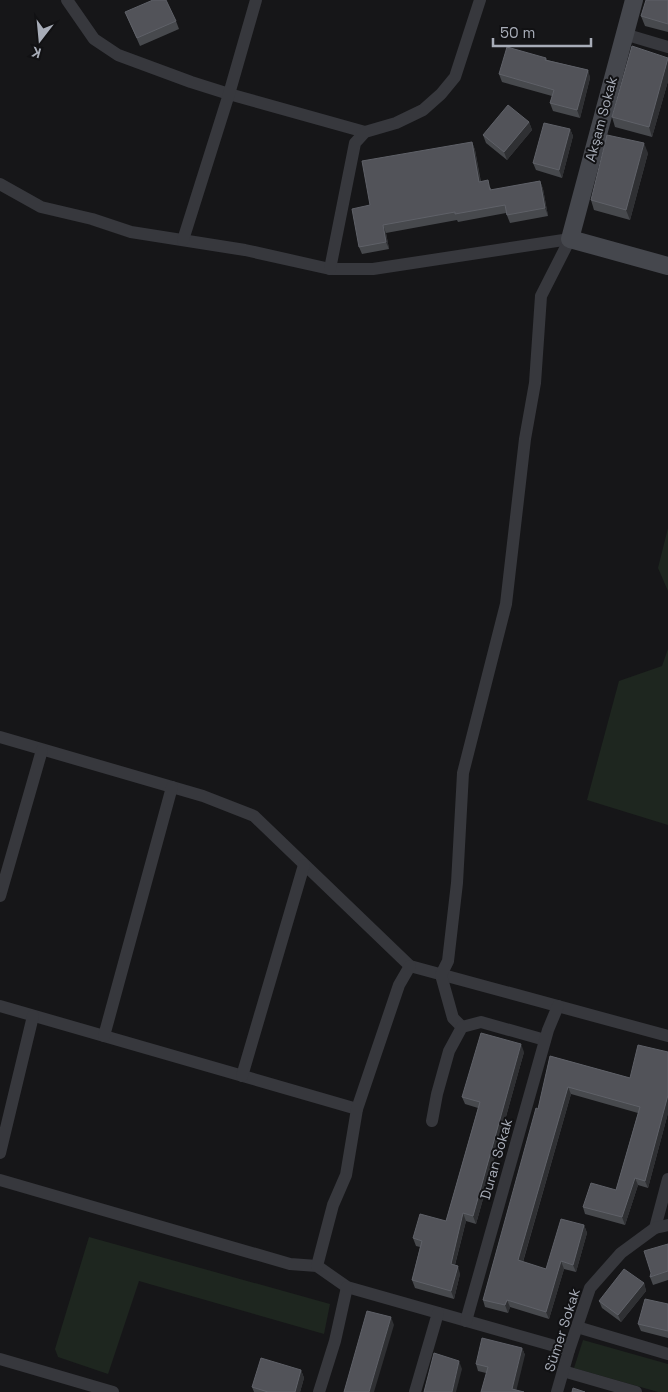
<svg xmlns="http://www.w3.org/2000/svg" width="668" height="1392" font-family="'Space Grotesk',sans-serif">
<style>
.green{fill:#1e261f}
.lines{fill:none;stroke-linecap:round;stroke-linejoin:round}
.street{stroke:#37383d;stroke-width:12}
.secondary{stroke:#45474d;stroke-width:18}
.wall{fill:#47494d}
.shaded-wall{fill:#2f3033}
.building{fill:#525359;stroke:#5f6168}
.labels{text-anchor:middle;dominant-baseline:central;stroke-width:4;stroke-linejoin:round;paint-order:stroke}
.street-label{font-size:14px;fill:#a8adb8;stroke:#111113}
</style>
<rect width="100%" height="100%" fill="#161618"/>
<g class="green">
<path d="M668,528v63l-10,-23z"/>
<path d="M668,649v176l-81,-25 32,-119 43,-15z"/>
<path d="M89,1237l241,67 -6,30 -185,-53 -31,93 -50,-17 -3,-8z"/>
<path d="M583,1340l85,24v28h-10l-84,-24z"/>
</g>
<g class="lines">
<g class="street">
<path d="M67,0l27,39 24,16 73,27 38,12 136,38"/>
<path d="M624,34l44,13"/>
<path d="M0,184l41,23 51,12 39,13 114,18 85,19h43l197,-30"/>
<path d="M183,240l46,-146 27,-94"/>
<path d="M330,269l25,-126 10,-11 31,-9 27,-13 18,-16 14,-17 25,-77"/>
<path d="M0,737l203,59 51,20 156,150 258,70"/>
<path d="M0,896l42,-146"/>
<path d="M0,1006l357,103"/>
<path d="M462,1027l-9,-9 -12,-43 7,-14 9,-78 6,-110 43,-169 19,-165 10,-56 6,-87 29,-57"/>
<path d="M104,1036l68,-249"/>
<path d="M242,1076l62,-211"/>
<path d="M432,1121l5,-27 12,-43 13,-24 19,-5 64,18"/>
<path d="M0,1153l33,-137"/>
<path d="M0,1180l290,84 27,2 30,21 222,63"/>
<path d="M655,1228l13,-49"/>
<path d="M317,1266l16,-61 13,-30 11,-66 42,-124 11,-19"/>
<path d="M466,1321l82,-291 10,-24"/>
<path d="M577,1327l91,27"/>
<path d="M0,1359l113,33"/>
<path d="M563,1371l73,21"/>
<path d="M319,1392l16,-51 12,-54"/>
<path d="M415,1392l23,-79"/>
<path d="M557,1392l12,-42 21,-62 31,-35 34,-25 13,-3"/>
</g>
<path class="secondary" d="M634,0l-64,239 98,27"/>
</g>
<g class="wall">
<path d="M668,0v32l-23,-6 -4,-10z"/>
<path d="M125,12l51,9 3,8 -39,17z"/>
<path d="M546,58l1,2 41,10 2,8 -10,40 -27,-7 -3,-8 2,-7 -50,-14 -3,-8z"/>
<path d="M668,58v23l-16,56 -37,-10 -3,-10z"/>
<path d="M529,122l3,8 -25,30 -21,-17 -3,-8z"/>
<path d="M570,129l3,7 -11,42 -26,-8 -3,-7z"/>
<path d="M472,142l3,8 6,32 10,6v2l49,-9 3,8 5,27 -38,7 -4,-10 -48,9 -1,-2 -71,13 3,16 -27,5 -3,-7 11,-42z"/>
<path d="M648,153l-18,67 -36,-10 -3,-10z"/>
<path d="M524,1052l-48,172 -10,-3 -11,44 5,9 -6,25 -39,-11 -3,-8 8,-33 -4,-1 -3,-8 33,-17 32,-113 -13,-4 -3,-7z"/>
<path d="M668,1052v61l-20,75 -10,-3 -13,40 -40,-11 -2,-7 33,-17 22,-77 -67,-19 -48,168 23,7 38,-44 3,8 -11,39 -12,-3 -15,50 -39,-12 -2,6 -23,-6 -2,-7 55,-191 12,-53 80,22z"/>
<path d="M668,1244v36l-15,5 -3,-8z"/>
<path d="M644,1283l2,8 -25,31 -19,-14 -3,-7z"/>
<path d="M668,1304v34l-27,-7 -3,-7z"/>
<path d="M522,1348l3,7 -39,18 -8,-2 -2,-7z"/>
<path d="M301,1370l3,8 -4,14h-46l-2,-5z"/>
</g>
<g class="shaded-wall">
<path d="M668,58v23l-16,56 -3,-10z"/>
<path d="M588,70l2,8 -10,40 -3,-8z"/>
<path d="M529,122l3,8 -25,30 -3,-8z"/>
<path d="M570,129l3,7 -11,42 -3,-8z"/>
<path d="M472,142l3,8 7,40 -3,-8z"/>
<path d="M644,143l4,10 -18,67 -4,-10z"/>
<path d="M540,181l3,8 5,27 -3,-8z"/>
<path d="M383,225l3,8 3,16 -3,-7z"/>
<path d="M521,1044l3,8 -48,172 -3,-8z"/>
<path d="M568,1087l3,7 -50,174 -3,-8z"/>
<path d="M668,1095v18l-20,75 -3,-7z"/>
<path d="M635,1178l3,7 -13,40 -3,-8z"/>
<path d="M463,1213l3,8 -13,51 -2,-8z"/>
<path d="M584,1225l3,8 -11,39 -3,-7z"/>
<path d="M561,1261l3,8 -15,50 -3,-7z"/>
<path d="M458,1266l2,8 -6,25 -3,-8z"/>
<path d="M644,1283l2,8 -25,31 -3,-7z"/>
<path d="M507,1300l3,7 -2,6 -3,-8z"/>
<path d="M391,1317l3,8 -20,67h-5z"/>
<path d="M522,1348l3,7 -9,37 -4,-3z"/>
<path d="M459,1361l3,8 -6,23h-4z"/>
<path d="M301,1370l3,8 -4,14h-5z"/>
</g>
<g class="building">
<path d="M153,0h13l10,21 -39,17 -12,-26z"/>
<path d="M646,0h22v24l-27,-8z"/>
<path d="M632,46l36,12 -19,69 -37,-10z"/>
<path d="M507,47l39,11 -1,2 43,10 -11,40 -27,-7 4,-13 -55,-16z"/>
<path d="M508,105l21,17 -25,30 -21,-17z"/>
<path d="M544,123l26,6 -11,41 -26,-7z"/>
<path d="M607,135l37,8 -18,67 -35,-10z"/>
<path d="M472,142l7,40 9,-2 2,10 50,-9 5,27 -38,7 -2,-10 -50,9v-2l-72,13 3,17 -27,5 -7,-38 18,-4 -8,-44z"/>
<path d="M481,1033l40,11 -48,172 -10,-3 -12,51 7,2 -7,25 -39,-11 10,-39 -9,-3 7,-24 26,7 34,-119 -18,-5z"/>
<path d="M638,1045l30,7v43l-23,86 -10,-3 -13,39 -39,-10 8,-24 25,7 24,-83 -72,-20 -50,173 28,9 15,-50 23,6 -11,40 -12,-4 -15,51 -39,-12 -2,5 -22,-5 53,-192 2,1 12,-53 80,22z"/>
<path d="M668,1244v27l-18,6 1,-4 -7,-22z"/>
<path d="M624,1269l20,14 -26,32 -19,-14z"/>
<path d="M645,1299l23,5v27l-30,-7z"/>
<path d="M367,1311l24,6 -22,75h-25z"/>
<path d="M482,1338l40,10 -10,41 12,3h-43l7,-25 -12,-3z"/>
<path d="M434,1353l25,8 -7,31h-28z"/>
<path d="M261,1358l40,12 -6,22h-27l-16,-5z"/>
<path d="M573,1388l12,4h-13z"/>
</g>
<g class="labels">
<g class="street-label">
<text transform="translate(601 119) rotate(-75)">Akşam Sokak</text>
<text transform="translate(496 1159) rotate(-74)">Duran Sokak</text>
<text transform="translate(562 1330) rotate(-72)">Sümer Sokak</text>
</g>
</g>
<g transform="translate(40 40) rotate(196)" stroke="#111113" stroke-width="4" paint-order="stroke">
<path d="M0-4L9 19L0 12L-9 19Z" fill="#a8adb8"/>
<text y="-8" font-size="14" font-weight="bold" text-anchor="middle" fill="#a8adb8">K</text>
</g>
<path d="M493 38v8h98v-8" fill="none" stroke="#a8adb8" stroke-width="2.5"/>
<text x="500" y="38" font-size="15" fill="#a8adb8" stroke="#111113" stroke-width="4" paint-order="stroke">50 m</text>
</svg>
